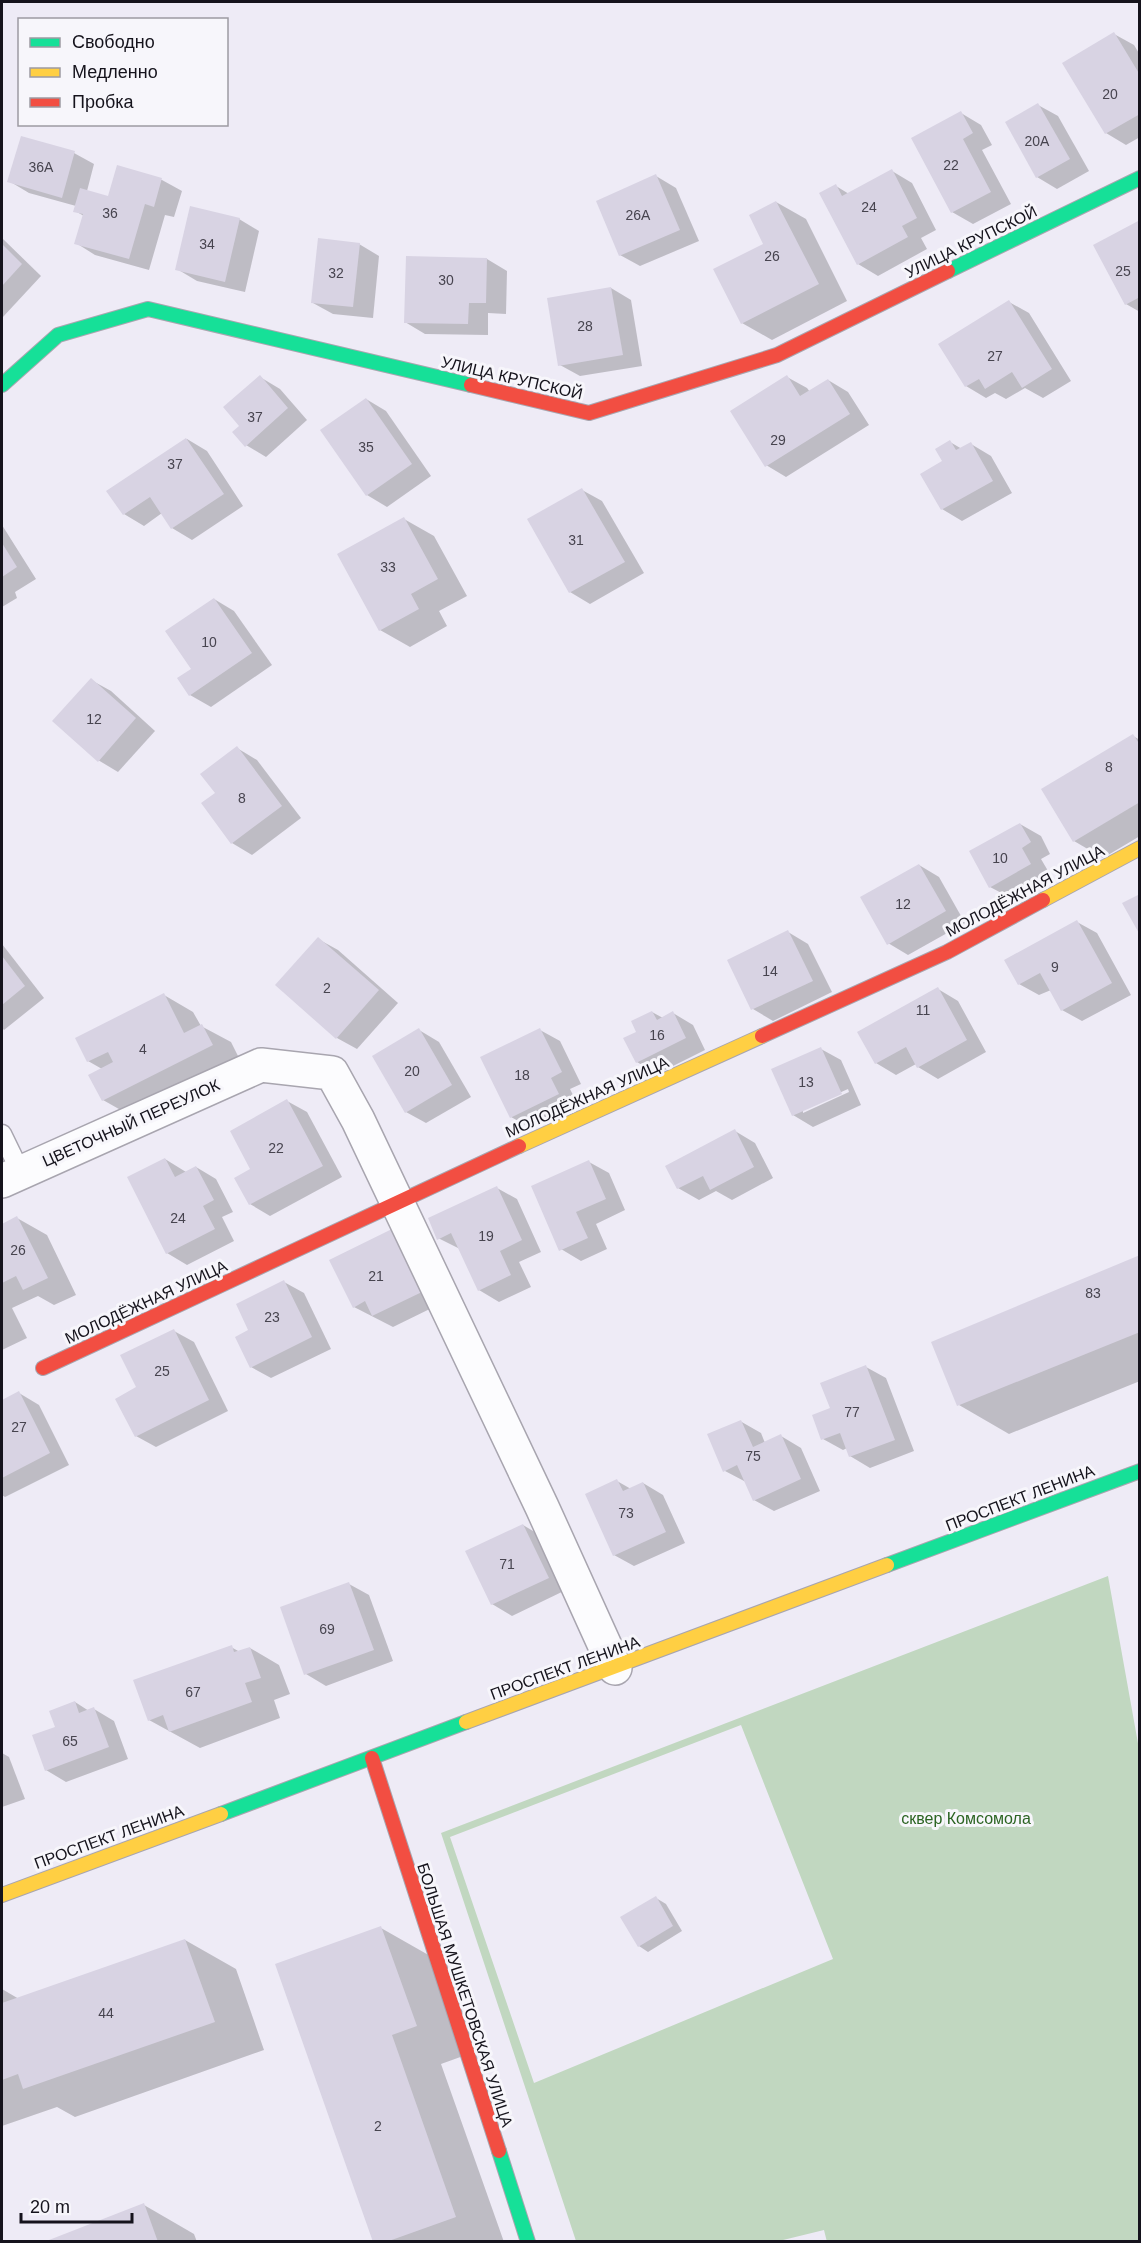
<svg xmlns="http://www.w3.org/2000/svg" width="1141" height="2243" font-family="Helvetica,sans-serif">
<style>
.green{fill:#c1d7c0;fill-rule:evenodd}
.shadow{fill:#0003;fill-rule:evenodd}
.building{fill:#d8d3e3}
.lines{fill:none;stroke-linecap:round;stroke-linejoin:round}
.lane-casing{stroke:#a8a5af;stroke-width:21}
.street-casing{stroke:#a8a5af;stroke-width:36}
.fast-casing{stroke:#a8a5af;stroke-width:16}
.slow-casing{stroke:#a8a5af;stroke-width:16}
.jam-casing{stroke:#a8a5af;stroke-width:16}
.lane{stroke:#fcfcfe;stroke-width:18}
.street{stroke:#fcfcfe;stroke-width:33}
.fast{stroke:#16e098;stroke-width:14}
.slow{stroke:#ffcf43;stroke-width:14}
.jam{stroke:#f24e42;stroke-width:14}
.labels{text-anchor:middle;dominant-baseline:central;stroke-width:6;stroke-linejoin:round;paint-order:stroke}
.number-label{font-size:14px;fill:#47444f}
.street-label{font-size:16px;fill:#15131c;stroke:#f7f6fb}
.park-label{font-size:16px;fill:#2b6422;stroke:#f7f6fb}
</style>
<rect width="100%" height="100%" fill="#eeebf6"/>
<path class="green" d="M1108,1576l31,173v492l-312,1 -3,-12 -45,11h-203l-135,-408zM741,1725l92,234 -299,124 -84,-246z"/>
<g class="shadow">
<path d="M1114,34l20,11 6,10v82l-14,8 -20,-12z"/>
<path d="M1038,105l20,11 31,55 -32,18 -20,-12z"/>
<path d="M961,113l20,12 11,20 -10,5 29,54 -38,20 -21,-12 -39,-73z"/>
<path d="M74,153l20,11 -7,27 22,7 9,-31 44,13 20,11 -8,26 -9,-2 -16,55 -54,-15 -19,-12 8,-27 -9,-5 1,-5 -47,-13 -20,-12z"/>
<path d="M892,171l20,12 24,47 -15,8 6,11 -49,27 -20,-12 -22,-78 13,8z"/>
<path d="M656,176l20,12 23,53 -59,25 -20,-11z"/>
<path d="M776,202l30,17 41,82 -75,39 -30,-17z"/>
<path d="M239,219l20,12 -14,61 -48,-11 -20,-12z"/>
<path d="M1140,222v90l-14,-8z"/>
<path d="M2,238l39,38 -39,42z"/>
<path d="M359,244l20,12 -6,62 -40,-4 -20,-11z"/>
<path d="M487,259l20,12 -1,43 -18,-1v22l-63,-1 -20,-12z"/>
<path d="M611,288l20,12 11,66 -62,10 -20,-11z"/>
<path d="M1009,302l20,11 42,68 -28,17 -18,-10 -19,11 -11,-6 -9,5 -20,-12z"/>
<path d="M260,377l20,12 27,31 -41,37 -20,-12 -4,-19z"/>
<path d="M787,377l20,11 3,4 18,-12 20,12 21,33 -83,52 -20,-12z"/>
<path d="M366,399l20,12 45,65 -44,31 -20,-12z"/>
<path d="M187,439l20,12 36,55 -51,34 -20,-12 -10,-15 -18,13 -20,-12z"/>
<path d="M950,442l12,7 9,-5 20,12 21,37 -50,28 -20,-12 2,-47z"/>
<path d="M582,490l20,11 42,72 -54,31 -20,-12z"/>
<path d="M404,519l30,17 33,60 -28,15 8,15 -37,21 -30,-17z"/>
<path d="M2,525l34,54 -21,13 2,6 -15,9z"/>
<path d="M214,599l20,12 38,54 -61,42 -21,-12 3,-26z"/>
<path d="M91,680l20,11 44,40 -37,41 -20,-12z"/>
<path d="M1133,736l7,4v96l-37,22 -29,-17z"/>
<path d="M237,748l20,12 44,58 -49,37 -20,-12z"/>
<path d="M1020,824l21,12 9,18 -9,5 10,17 -40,22 -21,-11z"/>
<path d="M919,865l20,12 26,46 -57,32 -20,-12z"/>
<path d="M1077,922l20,11 34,62 -49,26 -20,-11 -11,-20 -12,5 -20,-11z"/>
<path d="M788,932l20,12 24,48 -59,29 -20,-12 -24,-48z"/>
<path d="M318,939l20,11 60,53 -41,46 -20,-11z"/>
<path d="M2,944l42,54 -40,32 -2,-2z"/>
<path d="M938,989l20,12 28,51 -48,27 -20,-12 -2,-3 -20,11 -20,-12z"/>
<path d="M164,995l29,17 8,14 30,16 10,20 -108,55 -30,-17 -1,-31 -14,-8 -11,-22z"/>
<path d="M652,1012l11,6 10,-5 20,12 12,25 -48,24 -20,-12 1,-30z"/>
<path d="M419,1030l20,12 32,55 -45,26 -20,-11z"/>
<path d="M540,1030l20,11 21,43 -11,5 8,16 -47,23 -20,-11z"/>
<path d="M821,1049l20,11 20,45 -48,22 -20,-12zM848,1089l1,3 -46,21v-4z"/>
<path d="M287,1101l20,11 35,65 -72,39 -20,-12 2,-34z"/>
<path d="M735,1131l20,12 18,35 -41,22 -16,-9 -17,9 -21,-12z"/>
<path d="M165,1159l21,13 10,-5 20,12 17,33 -11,5 12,24 -47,24 -20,-12z"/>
<path d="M589,1162l20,11 16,37 -29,14 11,25 -26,12 -20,-12z"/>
<path d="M497,1188l20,11 24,53 -22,10 12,25 -32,15 -20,-12 -19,-41 -22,-11z"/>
<path d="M17,1218l30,17 29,60 -22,10 -16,-9 -26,12 15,30 -25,12v-124z"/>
<path d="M392,1231l50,72 -49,24 -39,-20z"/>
<path d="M1140,1257v124l-131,53 -50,-29z"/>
<path d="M284,1282l20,11 27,56 -60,29 -20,-11 -1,-36z"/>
<path d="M174,1331l20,11 34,69 -72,36 -20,-11z"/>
<path d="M866,1367l20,11 28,73 -44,17 -20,-12 -3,-8 -4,2 -20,-11 8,-30z"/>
<path d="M19,1393l20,12 30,60 -64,32 -3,-2v-93z"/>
<path d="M740,1421l21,12 4,10 16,-7 20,12 19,43 -46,20 -20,-11 -8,-18 -21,-11z"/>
<path d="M617,1481l14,8 12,-6 20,12 22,48 -51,23 -20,-11z"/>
<path d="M523,1525l20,12 25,52 -56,27 -20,-12z"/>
<path d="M349,1584l20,11 24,66 -67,25 -20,-12z"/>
<path d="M231,1647l9,5 10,-4 29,17 11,29 -16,6 6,18 -80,30 -51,-28z"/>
<path d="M75,1702l14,9 5,-2 20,12 14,38 -62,23 -20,-12 11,-43z"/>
<path d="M2,1753l7,4 16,42 -23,8z"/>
<path d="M656,1898l10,6 16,27 -34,21 -9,-6z"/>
<path d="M381,1928l51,29 34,98 -25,9 63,178h-129z"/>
<path d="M185,1940l51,29 28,81 -189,67 -18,-10 -55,19v-137l17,10z"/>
<path d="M144,2205l50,29 3,8h-146z"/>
</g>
<g class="building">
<path d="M1114,32l26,43v39l-35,20 -43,-71z"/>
<path d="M1038,103l32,56 -34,19 -31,-56z"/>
<path d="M961,111l12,22 -10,6 28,53 -40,21 -40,-75z"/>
<path d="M21,136l54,15 -13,47 -55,-16z"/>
<path d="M117,165l45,13 -8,29 -9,-3 -16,55 -55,-15 9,-30 -10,-2 7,-24 28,8z"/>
<path d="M892,169l25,49 -15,8 6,11 -51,28 -38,-72 17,-9 6,12z"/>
<path d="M656,174l24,56 -61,26 -23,-55z"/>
<path d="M776,201l43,83 -78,40 -28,-55 50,-25 -14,-29z"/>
<path d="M190,206l50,12 -15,64 -50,-12z"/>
<path d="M1140,220v77l-15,8 -32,-60z"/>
<path d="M318,238l42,5 -7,64 -42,-4z"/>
<path d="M2,244l20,20 -20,22z"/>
<path d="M406,256l81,2 -1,45h-17l-1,21 -64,-1z"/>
<path d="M611,287l12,68 -65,11 -11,-68z"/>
<path d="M1009,300l43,69 -30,19 -10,-16 -27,17 -6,-10 -14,8 -27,-43z"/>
<path d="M260,375l28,33 -43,39 -13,-15 7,-6 -16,-19z"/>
<path d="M787,375l13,21 28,-17 22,35 -85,53 -35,-56z"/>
<path d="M366,398l46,66 -46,32 -46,-66z"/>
<path d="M186,438l38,56 -53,35 -21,-32 -27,18 -17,-24z"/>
<path d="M950,440l6,10 15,-8 22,39 -52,29 -21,-36 22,-13 -7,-12z"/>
<path d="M582,488l43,74 -56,31 -42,-74z"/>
<path d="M404,517l34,62 -27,15 8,15 -40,22 -42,-77z"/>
<path d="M2,543l15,24 -15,10z"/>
<path d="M214,598l38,55 -63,43 -12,-18 14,-9 -26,-38z"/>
<path d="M91,678l45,40 -38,44 -46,-41z"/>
<path d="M1133,734l7,11v57l-67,40 -32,-53z"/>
<path d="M237,746l45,60 -51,38 -30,-41 14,-10 -15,-19z"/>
<path d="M1020,823l11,19 -9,6 9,16 -42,24 -20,-37z"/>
<path d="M919,864l27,47 -59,34 -27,-48z"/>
<path d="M1140,894v41l-18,-32z"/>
<path d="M1077,920l35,63 -51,28 -21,-38 -22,12 -14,-25z"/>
<path d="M788,930l25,51 -62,29 -24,-50z"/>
<path d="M318,937l61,53 -43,49 -61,-54z"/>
<path d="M2,956l23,30 -23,19z"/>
<path d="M938,987l29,53 -50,28 -11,-21 -31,17 -18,-32z"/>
<path d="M164,993l20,40 18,-9 11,21 -111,56 -14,-26 25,-13 -5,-10 -21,10 -12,-24z"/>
<path d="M652,1011l5,9 16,-9 13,27 -50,25 -13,-25 13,-6 -5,-11z"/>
<path d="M419,1028l33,57 -47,28 -33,-57z"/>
<path d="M540,1028l22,44 -11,6 8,16 -49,24 -30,-61z"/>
<path d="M821,1047l21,47 -50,22 -21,-47z"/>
<path d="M287,1099l36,67 -74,39 -15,-27 16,-9 -20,-38z"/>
<path d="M735,1129l19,38 -44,23 -7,-14 -26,13 -12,-23z"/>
<path d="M165,1158l10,19 21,-11 18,34 -11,6 12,23 -49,25 -39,-77z"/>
<path d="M589,1160l17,39 -30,13 12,26 -29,13 -28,-65z"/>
<path d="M497,1186l25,54 -22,11 11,24 -33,16 -27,-58 -14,7 -9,-22z"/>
<path d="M17,1216l31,62 -25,12 -7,-14 -14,7v-59z"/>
<path d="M392,1229l30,63 -50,24 -7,-15 -12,7 -24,-48z"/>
<path d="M1140,1255v77l-183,74 -26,-64z"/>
<path d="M284,1280l28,57 -62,31 -15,-31 13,-7 -12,-26z"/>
<path d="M174,1329l35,71 -74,37 -20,-38 21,-12 -16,-32z"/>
<path d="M866,1365l29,75 -46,17 -9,-24 -19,7 -9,-25 18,-7 -10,-25z"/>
<path d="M19,1391l31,62 -48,25v-78z"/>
<path d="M741,1420l12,27 28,-13 20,45 -48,22 -16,-36 -14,7 -16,-38z"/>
<path d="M617,1479l6,12 20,-9 23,50 -53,24 -28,-62z"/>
<path d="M523,1524l26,54 -58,27 -26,-54z"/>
<path d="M349,1582l25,68 -70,25 -24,-68z"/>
<path d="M232,1645l2,7 16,-5 11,31 -16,5 7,19 -83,30 -6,-17 -15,6 -15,-41z"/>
<path d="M75,1701l4,12 15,-6 15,40 -64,24 -13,-36 23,-8 -6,-16z"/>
<path d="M656,1896l17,30 -35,21 -18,-30z"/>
<path d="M381,1926l36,100 -25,9 64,182 -70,25h-13l-98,-278z"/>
<path d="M185,1939l30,83 -192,67 -5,-15 -16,6v-77z"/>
<path d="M144,2203l14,39h-108l-1,-2z"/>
</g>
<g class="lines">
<g class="lane-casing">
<path id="lane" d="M2,1134l19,39"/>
</g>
<g class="street-casing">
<path id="street" d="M2,1181l259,-116 71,8 26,47 184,387 73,161"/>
</g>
<g class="fast-casing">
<g id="fast">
<path d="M948,271l192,-93"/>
<path d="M2,385l56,-50 90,-26 323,76"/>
<path d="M887,1565l253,-94"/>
<path d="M221,1814l245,-92"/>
<path d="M499,2151l29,91"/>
</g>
</g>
<g class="slow-casing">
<g id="slow">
<path d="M1043,900l97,-52"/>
<path d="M519,1146l243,-110"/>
<path d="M466,1722l421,-157"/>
<path d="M2,1895l219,-81"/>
</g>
</g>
<g class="jam-casing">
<g id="jam">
<path d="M471,385l118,28 188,-58 171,-84"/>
<path d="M762,1036l185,-84 96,-52"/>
<path d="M43,1368l476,-222"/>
<path d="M372,1758l127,393"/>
</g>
</g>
<use href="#lane" class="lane"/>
<use href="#street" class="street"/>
<use href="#fast" class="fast"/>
<use href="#slow" class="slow"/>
<use href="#jam" class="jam"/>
</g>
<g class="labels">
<g class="number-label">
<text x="1110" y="94">20</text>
<text x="1037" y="141">20А</text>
<text x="951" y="165">22</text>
<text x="41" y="167">36А</text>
<text x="869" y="207">24</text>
<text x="110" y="213">36</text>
<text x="638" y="215">26А</text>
<text x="207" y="244">34</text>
<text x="772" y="256">26</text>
<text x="1123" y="271">25</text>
<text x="336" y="273">32</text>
<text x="446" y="280">30</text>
<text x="585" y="326">28</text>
<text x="995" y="356">27</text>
<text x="255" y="417">37</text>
<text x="778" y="440">29</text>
<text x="366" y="447">35</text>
<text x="175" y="464">37</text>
<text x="576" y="540">31</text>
<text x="388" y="567">33</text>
<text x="209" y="642">10</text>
<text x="94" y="719">12</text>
<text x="1109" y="767">8</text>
<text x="242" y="798">8</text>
<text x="1000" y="858">10</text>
<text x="903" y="904">12</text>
<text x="1055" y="967">9</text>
<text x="770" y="971">14</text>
<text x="327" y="988">2</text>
<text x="923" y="1010">11</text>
<text x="657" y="1035">16</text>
<text x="143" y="1049">4</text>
<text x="412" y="1071">20</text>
<text x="522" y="1075">18</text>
<text x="806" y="1082">13</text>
<text x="276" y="1148">22</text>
<text x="178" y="1218">24</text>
<text x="486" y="1236">19</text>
<text x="18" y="1250">26</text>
<text x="376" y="1276">21</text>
<text x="1093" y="1293">83</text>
<text x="272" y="1317">23</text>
<text x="162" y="1371">25</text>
<text x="852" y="1412">77</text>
<text x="19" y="1427">27</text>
<text x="753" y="1456">75</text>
<text x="626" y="1513">73</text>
<text x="507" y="1564">71</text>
<text x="327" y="1629">69</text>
<text x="193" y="1692">67</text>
<text x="70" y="1741">65</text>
<text x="106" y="2013">44</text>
<text x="378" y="2126">2</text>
</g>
<g class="street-label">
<text transform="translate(971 242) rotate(-26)">УЛИЦА КРУПСКОЙ</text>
<text transform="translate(512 378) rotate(13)">УЛИЦА КРУПСКОЙ</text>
<text transform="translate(1025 891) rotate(-28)">МОЛОДЁЖНАЯ УЛИЦА</text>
<text transform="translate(587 1097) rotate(-24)">МОЛОДЁЖНАЯ УЛИЦА</text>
<text transform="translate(131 1123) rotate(-24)">ЦВЕТОЧНЫЙ ПЕРЕУЛОК</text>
<text transform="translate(146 1302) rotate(-25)">МОЛОДЁЖНАЯ УЛИЦА</text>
<text transform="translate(1020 1498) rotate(-21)">ПРОСПЕКТ ЛЕНИНА</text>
<text transform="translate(565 1668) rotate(-20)">ПРОСПЕКТ ЛЕНИНА</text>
<text transform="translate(109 1837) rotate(-20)">ПРОСПЕКТ ЛЕНИНА</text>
<text transform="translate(465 1995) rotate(72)">БОЛЬШАЯ МУШКЕТОВСКАЯ УЛИЦА</text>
</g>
<g class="park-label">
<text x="966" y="1818">сквер Комсомола</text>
</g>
</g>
<rect width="1141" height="2243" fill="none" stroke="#15131c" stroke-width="6"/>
<rect x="18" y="18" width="210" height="108" fill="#f7f6fb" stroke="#9d9ba2" stroke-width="1.5"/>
<rect x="30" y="38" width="30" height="9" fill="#16e098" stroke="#9d9ba2" stroke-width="1.5"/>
<text x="72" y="48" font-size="18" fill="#15131c">Свободно</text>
<rect x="30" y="68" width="30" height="9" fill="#ffcf43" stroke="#9d9ba2" stroke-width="1.5"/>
<text x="72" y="78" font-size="18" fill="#15131c">Медленно</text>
<rect x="30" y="98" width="30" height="9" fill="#f24e42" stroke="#9d9ba2" stroke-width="1.5"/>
<text x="72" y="108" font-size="18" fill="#15131c">Пробка</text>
<path d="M21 2213v9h111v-9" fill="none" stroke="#15131c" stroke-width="3"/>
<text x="30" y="2213" font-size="18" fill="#15131c" stroke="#f7f6fb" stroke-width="4.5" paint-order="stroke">20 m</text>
</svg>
